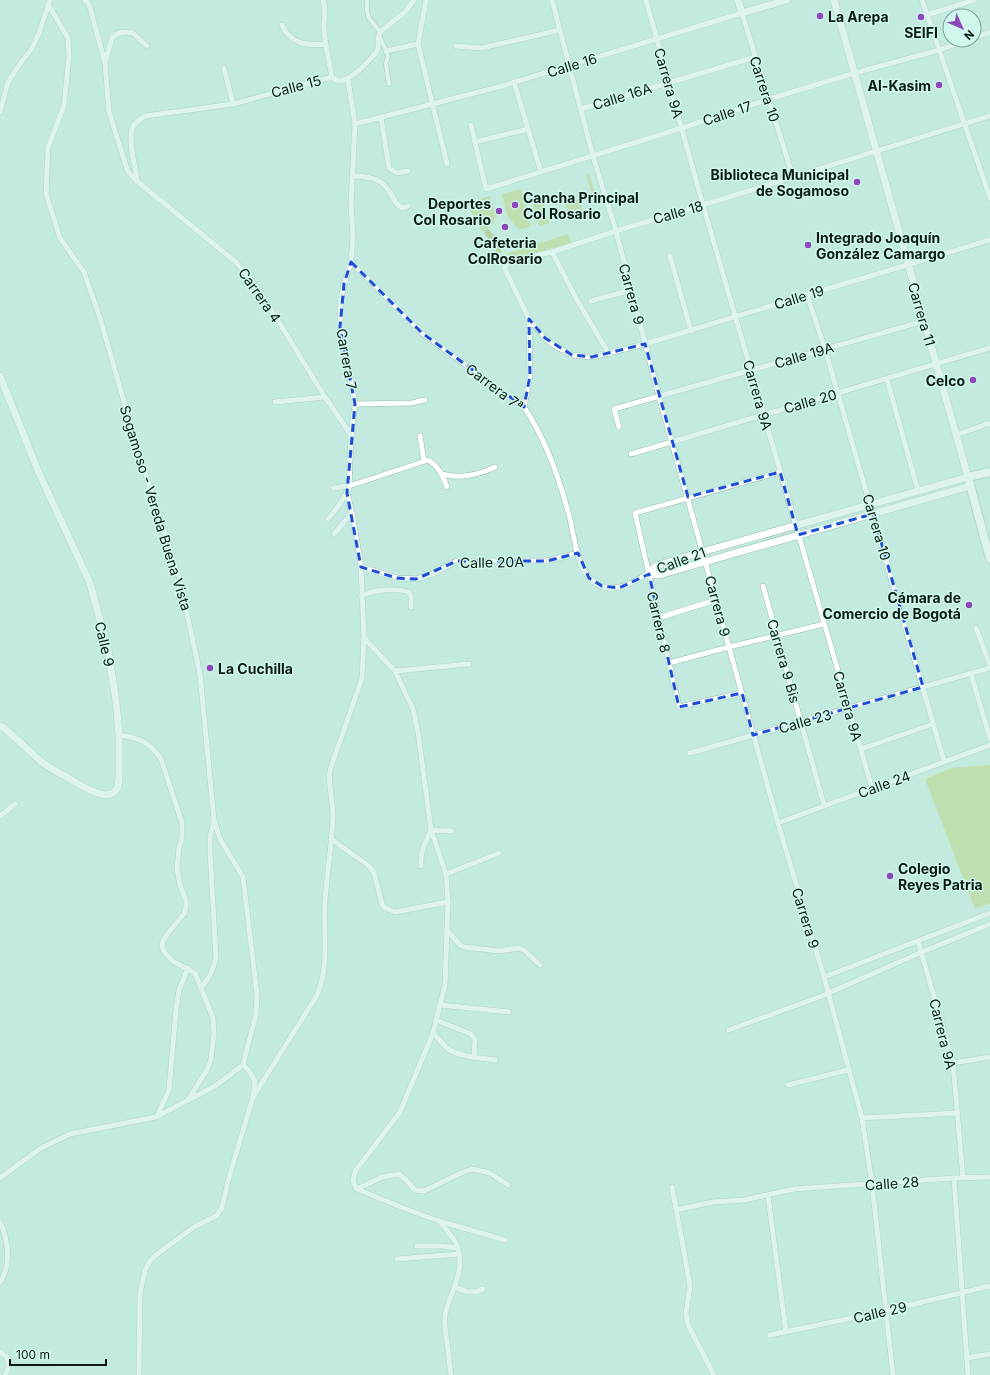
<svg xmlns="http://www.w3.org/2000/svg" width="990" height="1375" font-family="Inter,sans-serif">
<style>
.green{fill:#bdd378}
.forest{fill:#9db256}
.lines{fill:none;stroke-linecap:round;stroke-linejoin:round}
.pedestrian-casing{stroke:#96bcb0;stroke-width:5.5}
.minor-casing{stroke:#96bcb0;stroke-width:6}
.tertiary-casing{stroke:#96bcb0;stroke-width:8}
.primary-casing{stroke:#96bcb0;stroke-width:10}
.pedestrian{stroke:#fff;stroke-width:4}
.minor{stroke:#fff;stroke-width:5}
.tertiary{stroke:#fff;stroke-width:7}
.primary{stroke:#fff;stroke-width:8}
.marked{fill:none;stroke:#1d4ed8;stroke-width:3;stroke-dasharray:8 5;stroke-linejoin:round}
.poi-dot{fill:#8f48bb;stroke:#cff7eb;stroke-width:1.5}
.labels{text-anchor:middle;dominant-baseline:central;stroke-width:3;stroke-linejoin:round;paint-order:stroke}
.poi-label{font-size:14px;font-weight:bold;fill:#0d1b17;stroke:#cff7eb;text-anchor:start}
.street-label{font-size:14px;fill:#0d1b17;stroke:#cff7eb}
</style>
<rect width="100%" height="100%" fill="#c2eade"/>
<g class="green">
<path d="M589,173l8,27 -3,1 -8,-27z"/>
<path d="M521,189l10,37 -12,4 -12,-15 -5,-21z"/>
<path d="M490,196l6,21 -3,4 1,2 -11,9 -17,-29z"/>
<path d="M543,199l6,24 -10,3 -7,-24z"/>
<path d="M579,199l4,12 -14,5 -4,-12z"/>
<path d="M568,234l3,9 -62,17 -3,-6z"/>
<path d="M990,765v138l-15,6 -50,-130 26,-11z"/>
</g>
<path class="forest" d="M488,229l10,11v4l4,8 -5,1 -13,-21z"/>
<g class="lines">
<g class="pedestrian-casing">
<path id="pedestrian" d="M367,0v12l2,6 11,14v6l8,17 -2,9 3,20"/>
</g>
<g class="minor-casing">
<g id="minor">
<path d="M85,0l4,4 16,59 4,49 19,60 10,10 99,81 22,27 66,107 26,38"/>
<path d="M323,0c4,10 0,19 1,29 1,16 5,32 8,48"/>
<path d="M426,0l-8,44 29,120"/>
<path d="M552,0l41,156 23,75 43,165 119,427 46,154 38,141 10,66 21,191"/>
<path d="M646,0l57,205 169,583"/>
<path d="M922,0l68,198"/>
<path d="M927,15l47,-15"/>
<path d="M282,25c8,19 25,21 43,19"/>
<path d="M974,38l16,-6"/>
<path d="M456,46l26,2 78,-18"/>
<path d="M386,51l32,-7"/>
<path d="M105,62l7,-24 5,-4 7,-2 9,1 14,13"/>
<path d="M224,68l9,36"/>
<path d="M514,82l27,90"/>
<path d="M581,109l174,-52"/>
<path d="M0,112l8,-30 14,-21 9,-11 8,-17 11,-33"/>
<path d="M990,116l-287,89 -87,26 -64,21 -41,9 -7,6 25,52 16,19 10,8 17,9 20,2 53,-13 162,-49 183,-55"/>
<path d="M381,117l8,51 8,5 11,-2"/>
<path d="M355,124l147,-38 240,-73 51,164"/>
<path d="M471,125l15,64 196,-61 87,-29 86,-26 84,-23 29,-10"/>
<path d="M475,142l53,-13"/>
<path d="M353,176c17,1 28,1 38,18 4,6 4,11 12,14l5,-2"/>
<path d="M137,182c-1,-15 -9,-39 -5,-53 2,-6 8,-10 13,-13l88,-12 99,-27c12,14 35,-15 44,-24l2,-4v-10l2,-7 25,-20 9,-12"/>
<path d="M552,252l24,46 33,56"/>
<path d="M670,256l21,75"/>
<path d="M351,262l71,71 102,74c23,34 36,73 46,112 4,17 6,38 15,53 4,7 10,12 18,15 16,5 31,-6 45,-13"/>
<path d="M807,295l18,54 119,412"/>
<path d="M591,301l40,-11"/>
<path d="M887,379l31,112"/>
<path d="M275,402l50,-5"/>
<path d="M355,404l57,-1 13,-3"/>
<path d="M524,407l6,-31 -1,-57"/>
<path d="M619,427l-5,-18 310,-88"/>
<path d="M956,435l34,-12"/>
<path d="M420,436l4,25"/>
<path d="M631,454l359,-106"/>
<path d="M441,474c18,5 37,1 54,-7"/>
<path d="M333,488l16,-2 79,-26c11,6 15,17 19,27"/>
<path d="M328,519l9,-11 10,-15"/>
<path d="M334,534l18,-21"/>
<path d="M361,567l36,11 19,1 17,-5 24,-13h90l31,-8"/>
<path d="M763,586l61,219"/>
<path d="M361,596c5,-2 10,-4 15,-5 7,-1 30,-3 34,3 2,3 1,9 1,13"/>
<path d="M658,618l58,-18"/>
<path d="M976,628l14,37"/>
<path d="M364,638l31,33 18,38 5,23 13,98 15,44 2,28 -3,83 -12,48 -33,79 -44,58c-3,8 -4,12 1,19l46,19 36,13 66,19"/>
<path d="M669,663l60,-16 95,-23"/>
<path d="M395,671l74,-7"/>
<path d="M971,674l19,64"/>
<path d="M742,693l-63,14 -44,-194 145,-41"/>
<path d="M119,735c20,3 30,6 42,24l21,64v15l-3,10 -2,21 3,16 6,15v8l-2,6 -16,19 -5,8 -1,6 3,6 9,9 21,11 18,45 1,16 -3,25 -4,11 -19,30"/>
<path d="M861,749l72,-25"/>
<path d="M690,753l300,-85"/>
<path d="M0,816l15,-12"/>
<path d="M778,823l212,-78"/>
<path d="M331,839l38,27 5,7 8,31 3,4 10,4 53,-10"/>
<path d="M421,866c-1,-15 4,-22 10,-36l21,1"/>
<path d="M446,874l53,-21"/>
<path d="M447,930l13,15 4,2 35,4 20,-3 5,2 16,15"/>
<path d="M918,941l35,122 10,115"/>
<path d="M824,977l166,-64"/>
<path d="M201,987c9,-9 12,-18 15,-30l-6,-106v-14l4,-16"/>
<path d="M440,1005l69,7"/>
<path d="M436,1020l35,14 4,5 -1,18"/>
<path d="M729,1030l93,-34 100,-44 68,-28"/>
<path d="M433,1033c5,5 10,12 15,16 13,8 32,9 47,11"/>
<path d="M953,1063l37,-6"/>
<path d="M788,1085l60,-15"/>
<path d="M253,1097l63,-100c14,-29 7,-64 9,-96 2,-28 7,-57 8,-85 0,-16 -5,-28 -3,-46l32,-92 2,-40 -3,-71 -9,-54 -5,-20 2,-7 2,-51 4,-31 -15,-77v-23l4,-20 7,-22 2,-24 -2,-34 4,-80 -7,-44"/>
<path d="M157,1116l12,-26 7,-80 3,-20 9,-22"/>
<path d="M862,1118l95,-5"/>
<path d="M0,1178l41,-30 29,-14 86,-17 59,-31 28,-21 13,-51 1,-19 -14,-118 -23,-38 -6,-19 -14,-146 -21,-97 -39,-120 -40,-139 -16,-46 -24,-34 -14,-44 2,-47 16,-41 5,-50 -1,-18 -20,-34"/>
<path d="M954,1178l14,197"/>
<path d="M672,1187l18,98 -4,29 2,11 26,50"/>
<path d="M357,1189l25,-12 17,-3 7,6 9,10 9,1 37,-18 11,-4 18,4 18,12"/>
<path d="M768,1196l18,136"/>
<path d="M676,1210l37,-8 31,-2 50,-11 160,-11 36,-1"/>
<path d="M439,1221c6,7 13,14 17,22 11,24 -4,46 -10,68 -2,5 -1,11 -1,16l6,48"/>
<path d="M0,1222c8,18 12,43 0,60"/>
<path d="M417,1246h24l17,2"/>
<path d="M397,1259l62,-5"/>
<path d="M455,1287c10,4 18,8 28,2"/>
<path d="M770,1335l115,-24 105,-25"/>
<path d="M0,1352l7,5 2,9 -4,9"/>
<path d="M967,1358l23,-4"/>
<path d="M139,1375l1,-82 5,-23 5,-9 6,-6 38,-28 22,-11 6,-8 6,-27 25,-84 2,-16 -6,-10 -6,-6"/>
</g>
</g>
<g class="tertiary-casing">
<g id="tertiary">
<path d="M738,0l4,13 45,-13"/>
<path d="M0,376l39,97 51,110 18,67 8,51 3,34v42c0,34 -35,10 -49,2 -9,-5 -19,-10 -27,-16 -13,-11 -26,-24 -39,-35l-4,-2"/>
<path d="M648,574l8,-8 42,-13 270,-76 -134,-477"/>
<path d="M648,574l11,1 311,-89"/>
</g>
</g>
<g class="primary-casing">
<path id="primary" d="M990,472l-22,5 22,82"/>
</g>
<use href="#pedestrian" class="pedestrian"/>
<use href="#minor" class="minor"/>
<use href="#tertiary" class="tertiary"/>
<use href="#primary" class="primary"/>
</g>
<path d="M0 0H990V1375H0ZM351,262l71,71 102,74 6,-31 -1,-57 16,19 27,17 20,2 53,-13 43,153 92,-25 18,63 75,-21 50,173 -170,48 -11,-42 -63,14 -30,-133 -30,14 -17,-2 -13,-8 -11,-25 -31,8h-90l-41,18 -19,-1 -36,-11 -14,-74 8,-89 -15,-77 4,-43z" fill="#c2eade" fill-opacity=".55" fill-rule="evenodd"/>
<path class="marked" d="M351,262l71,71 102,74 6,-31 -1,-57 16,19 27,17 20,2 53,-13 43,153 92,-25 18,63 75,-21 50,173 -170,48 -11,-42 -63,14 -30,-133 -30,14 -17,-2 -13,-8 -11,-25 -31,8h-90l-41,18 -19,-1 -36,-11 -14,-74 8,-89 -15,-77 4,-43z"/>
<g class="poi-dot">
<circle cx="820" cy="16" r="4"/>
<circle cx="921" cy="17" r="4"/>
<circle cx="939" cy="85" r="4"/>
<circle cx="857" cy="182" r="4"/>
<circle cx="515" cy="205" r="4"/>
<circle cx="499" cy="211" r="4"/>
<circle cx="505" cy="227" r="4"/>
<circle cx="808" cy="245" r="4"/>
<circle cx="973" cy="380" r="4"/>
<circle cx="969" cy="605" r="4"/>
<circle cx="210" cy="668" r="4"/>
<circle cx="890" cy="876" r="4"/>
</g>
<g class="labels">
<g class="poi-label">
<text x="828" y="16">La Arepa</text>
<text x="921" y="32" text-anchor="middle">SEIFI</text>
<text x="931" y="85" text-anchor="end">Al-Kasim</text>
<text x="849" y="174" text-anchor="end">Biblioteca Municipal<tspan x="849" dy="16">de Sogamoso</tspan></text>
<text x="523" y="197">Cancha Principal<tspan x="523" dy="16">Col Rosario</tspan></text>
<text x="491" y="203" text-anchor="end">Deportes<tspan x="491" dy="16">Col Rosario</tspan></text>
<text x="816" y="237">Integrado Joaquín<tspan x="816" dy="16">González Camargo</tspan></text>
<text x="505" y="242" text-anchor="middle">Cafeteria<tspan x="505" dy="16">ColRosario</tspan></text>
<text x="965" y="380" text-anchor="end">Celco</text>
<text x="961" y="597" text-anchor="end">Cámara de<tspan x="961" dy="16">Comercio de Bogotá</tspan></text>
<text x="218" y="668">La Cuchilla</text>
<text x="898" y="868">Colegio<tspan x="898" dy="16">Reyes Patria</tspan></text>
</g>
<g class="street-label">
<text transform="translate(572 65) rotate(-17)">Calle 16</text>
<text transform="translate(669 83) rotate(74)">Carrera 9A</text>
<text transform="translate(296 86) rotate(-15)">Calle 15</text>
<text transform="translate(765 89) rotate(72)">Carrera 10</text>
<text transform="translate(622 96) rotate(-17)">Calle 16A</text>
<text transform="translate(727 113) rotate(-18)">Calle 17</text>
<text transform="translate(678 212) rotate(-16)">Calle 18</text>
<text transform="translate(632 294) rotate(75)">Carrera 9</text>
<text transform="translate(260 295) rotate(55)">Carrera 4</text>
<text transform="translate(799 297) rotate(-17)">Calle 19</text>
<text transform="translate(922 314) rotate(74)">Carrera 11</text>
<text transform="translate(804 355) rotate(-16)">Calle 19A</text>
<text transform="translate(347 359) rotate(80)">Carrera 7</text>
<text transform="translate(495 387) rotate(37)">Carrera 7ª</text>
<text transform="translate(758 395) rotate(74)">Carrera 9A</text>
<text transform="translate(810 401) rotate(-16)">Calle 20</text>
<text transform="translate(156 508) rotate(73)">Sogamoso - Vereda Buena Vista</text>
<text transform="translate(877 527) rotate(74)">Carrera 10</text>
<text transform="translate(681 560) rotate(-20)">Calle 21</text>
<text transform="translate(492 562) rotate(-1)">Calle 20A</text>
<text transform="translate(718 606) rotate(75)">Carrera 9</text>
<text transform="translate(659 622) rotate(77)">Carrera 8</text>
<text transform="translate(105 644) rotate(77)">Calle 9</text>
<text transform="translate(784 661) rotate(74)">Carrera 9 Bis</text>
<text transform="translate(848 706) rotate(74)">Carrera 9A</text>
<text transform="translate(805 721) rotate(-16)">Calle 23</text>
<text transform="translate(884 784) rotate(-20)">Calle 24</text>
<text transform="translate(806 918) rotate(73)">Carrera 9</text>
<text transform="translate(943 1034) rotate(76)">Carrera 9A</text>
<text transform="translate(892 1183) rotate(-4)">Calle 28</text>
<text transform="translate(880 1312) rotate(-13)">Calle 29</text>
</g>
</g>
<g transform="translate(962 28) rotate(135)"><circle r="19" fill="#cff7eb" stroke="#819f96"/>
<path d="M0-3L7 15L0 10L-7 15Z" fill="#8f48bb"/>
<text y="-6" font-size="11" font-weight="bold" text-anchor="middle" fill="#0d1b17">N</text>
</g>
<path d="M10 1359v6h96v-6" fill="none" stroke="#0d1b17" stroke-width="2"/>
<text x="16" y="1359" font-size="12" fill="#0d1b17" stroke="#cff7eb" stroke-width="3" paint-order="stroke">100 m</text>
</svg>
